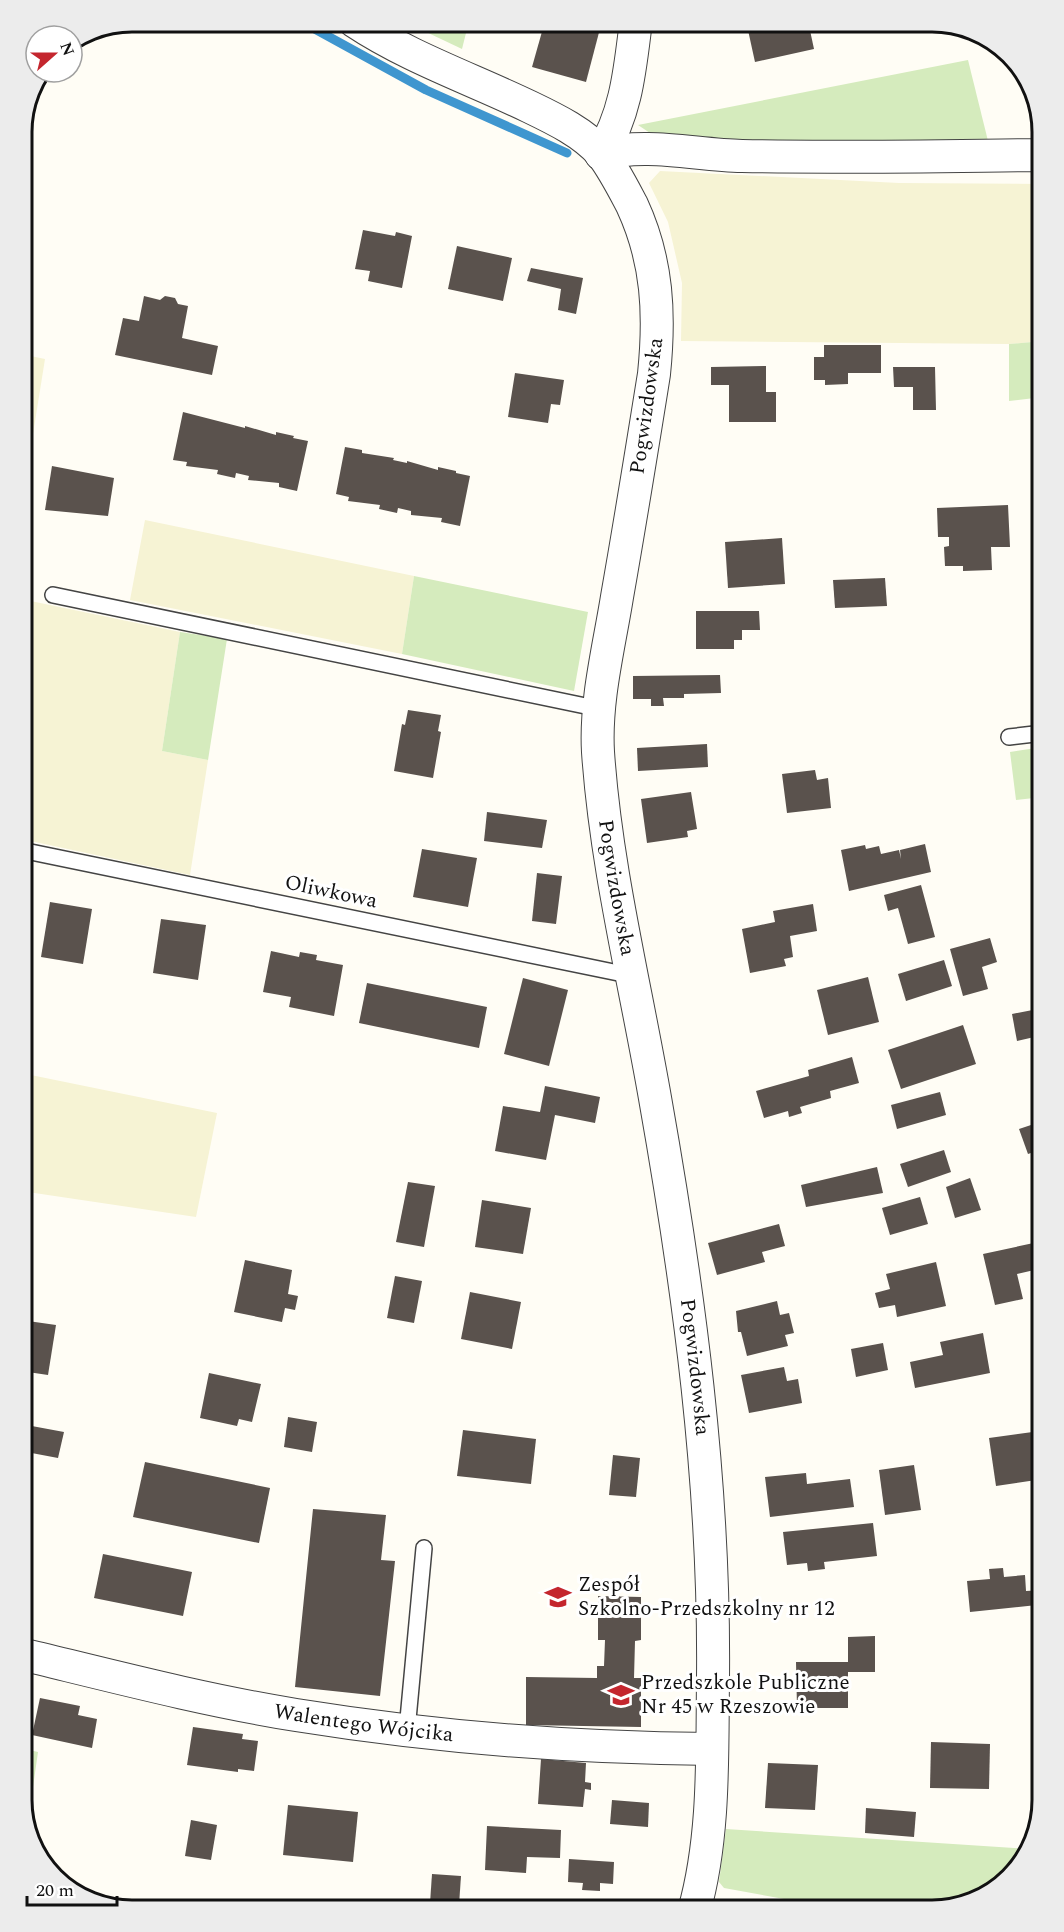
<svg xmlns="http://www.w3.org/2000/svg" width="1064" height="1932" font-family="Spectral,serif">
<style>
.farmland{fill:#f6f3d4}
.green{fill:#d5ebbd}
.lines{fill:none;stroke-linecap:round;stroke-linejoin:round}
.stream{stroke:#3f96cf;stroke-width:9}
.building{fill:#5a524d}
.service-casing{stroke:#444;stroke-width:18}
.minor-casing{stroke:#444;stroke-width:34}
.service{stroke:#fff;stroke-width:15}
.minor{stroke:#fff;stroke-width:32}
.labels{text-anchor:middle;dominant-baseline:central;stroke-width:6;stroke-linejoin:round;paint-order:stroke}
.street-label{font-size:21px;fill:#111;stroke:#fff}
.poi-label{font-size:21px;fill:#111;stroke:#fff;text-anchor:start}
.rim{fill:none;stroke:#111;stroke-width:3}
</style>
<rect width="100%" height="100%" fill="#fffdf5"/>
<g class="farmland">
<path d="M660,171l239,12 144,1v157l-34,3 -328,-3 1,-58 -14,-61 -19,-39z"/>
<path d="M21,354l24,5 -24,150z"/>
<path d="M145,520l269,56 -12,78 -272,-54z"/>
<path d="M21,599l159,33 -18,119 46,9 -18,115 -169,-36z"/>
<path d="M21,1073l196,40 -21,104 -175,-26z"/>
</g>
<g class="green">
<path d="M403,21h66l-7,28z"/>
<path d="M968,60l21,85 -251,-1 -82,-7 -18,-12z"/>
<path d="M1043,341v56l-34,4v-57z"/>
<path d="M414,576l174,36 -14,79 -172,-37z"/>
<path d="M180,632l47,7 -19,121 -46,-9z"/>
<path d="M1043,747v50l-27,3 -6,-48z"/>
<path d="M1036,1746h7v61l-5,15z"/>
<path d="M21,1748l17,4 -11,77 -6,-29z"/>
<path d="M726,1829l302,20 -4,13 -49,40 -43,9h-82l-126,-23 -5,-6z"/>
</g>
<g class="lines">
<path class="stream" d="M302,22l124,68 141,63"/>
</g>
<g class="building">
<path d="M545,21h57l-16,61 -54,-15z"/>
<path d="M746,21h62l6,28 -59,13z"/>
<path d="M1024,76l10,13 3,14 -6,2z"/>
<path d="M363,230l32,6 1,-4 16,4 -10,52 -34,-7 2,-10 -15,-2z"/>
<path d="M457,246l55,12 -9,43 -55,-12z"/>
<path d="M531,268l52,10 -7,36 -18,-4 3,-21 -34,-8z"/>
<path d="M144,296l16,4 5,-4 10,2 3,6 10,2 -6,32 36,8 -6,29 -97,-20 8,-37 16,3z"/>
<path d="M824,345h57v28h-33v11l-23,1v-5h-11v-23h10z"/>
<path d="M766,366v26h10v30h-47v-37h-18v-18z"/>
<path d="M893,367h42l1,43h-23v-23h-19z"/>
<path d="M515,373l49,7 -4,25 -9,-1 -3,19 -40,-6z"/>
<path d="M183,412l62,16v-2l31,9v-3l18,4 -1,2 15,3 -11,50 -18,-4v-4l-31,-3 1,-4 -13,-3 -1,5 -18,-4 1,-4 -32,-4 1,-4 -14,-2z"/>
<path d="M345,447l17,3v3l32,5 -1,2 14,3v-2l31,9v-3l18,4v2l14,3 -10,50 -19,-4 1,-4 -31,-3v-4l-13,-3 -1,5 -18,-4 1,-4 -32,-4 1,-4 -13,-3z"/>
<path d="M52,466l62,12 -6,38 -63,-6z"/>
<path d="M1008,505l2,42h-19l1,23 -29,1v-5h-18l-1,-19 5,-1v-9h-11l-1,-29z"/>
<path d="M782,538l3,46 -57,4 -3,-46z"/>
<path d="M885,578l2,28 -52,2 -2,-28z"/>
<path d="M696,611h63l1,19h-18v10h-8v9h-38z"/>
<path d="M720,675l1,18 -37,1v4h-21l1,8h-13v-7h-18v-23z"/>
<path d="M408,710l33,5 -3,16 3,1 -8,46 -39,-7 8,-47 3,1z"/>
<path d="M707,744l1,23 -70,4 -1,-23z"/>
<path d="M815,770l2,10 11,-2 3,30 -44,5 -5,-39z"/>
<path d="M691,792l6,37 -10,2 1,6 -41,6 -6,-44z"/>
<path d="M487,812l60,8 -5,28 -58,-7z"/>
<path d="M925,844l6,28 -82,19 -8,-41 24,-5 1,4 13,-3 2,8 18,-4 2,9 -1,-9z"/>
<path d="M422,849l55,9 -9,49 -55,-10z"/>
<path d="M537,873l25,3 -6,48 -24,-3z"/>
<path d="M921,885l14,52 -27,7 -10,-36 -10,3 -4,-16z"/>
<path d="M50,902l42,7 -9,55 -42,-7z"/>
<path d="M813,904l4,27 -27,5 3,21 -9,2 2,7 -36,7 -8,-44 33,-7 -2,-11z"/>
<path d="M161,919l45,6 -8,55 -45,-7z"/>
<path d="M990,938l7,24 -15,5 6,22 -25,7 -13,-47z"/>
<path d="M271,951l28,6 1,-5 17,3 -1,5 27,5 -9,51 -45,-9 2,-10 -28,-5z"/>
<path d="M944,960l8,26 -46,15 -8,-27z"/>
<path d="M868,977l11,45 -51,13 -11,-45z"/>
<path d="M523,978l45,12 -19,76 -45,-12z"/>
<path d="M367,983l120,24 -8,41 -120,-25z"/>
<path d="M1043,1008v27l-26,6 -5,-27z"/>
<path d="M963,1025l13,39 -75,25 -13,-39z"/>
<path d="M852,1057l7,26 -29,8 1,7 -31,9 2,6 -13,4 -1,-6 -24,7 -8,-27 53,-15 -1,-6z"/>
<path d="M545,1086l55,11 -5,26 -40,-8 -9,45 -51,-9 8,-45 37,6z"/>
<path d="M940,1092l6,23 -49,14 -6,-24z"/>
<path d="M1043,1121v28l-15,5 -9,-25z"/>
<path d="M944,1150l7,22 -43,15 -8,-23z"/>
<path d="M877,1167l6,26 -77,14 -5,-22z"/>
<path d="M970,1178l11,32 -26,8 -9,-31z"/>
<path d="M408,1182l27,4 -11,61 -28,-5z"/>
<path d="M920,1197l8,27 -38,11 -8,-27z"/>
<path d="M482,1200l49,8 -8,46 -48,-7z"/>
<path d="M779,1224l6,22 -23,6 3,10 -48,13 -9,-32z"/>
<path d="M1043,1241v27l-26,6 6,25 -28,6 -12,-51z"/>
<path d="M245,1260l47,10 -4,24 10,2 -3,14 -10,-2 -3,14 -48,-10z"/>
<path d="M936,1262l10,44 -49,11 -2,-12 -16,3 -4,-15 15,-4 -4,-15z"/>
<path d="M395,1276l27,5 -8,42 -27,-5z"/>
<path d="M470,1292l51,10 -9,47 -51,-10z"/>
<path d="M777,1301l3,14 9,-2 5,20 -9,2 3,11 -41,10 -6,-24h-3l-2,-21z"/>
<path d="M21,1320l35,5 -8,50 -27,-4z"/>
<path d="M983,1333l7,40 -75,15 -5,-26 33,-7 -3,-13z"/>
<path d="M883,1343l5,27 -32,7 -5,-28z"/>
<path d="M784,1367l3,14 11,-2 4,24 -53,10 -8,-38z"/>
<path d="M209,1373l52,11 -9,38 -13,-3 -2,7 -37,-8z"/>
<path d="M288,1417l29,5 -5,30 -28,-5z"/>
<path d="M21,1424l43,8 -6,26 -37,-7z"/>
<path d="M463,1430l73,9 -5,45 -74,-8z"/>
<path d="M1040,1431l3,48 -47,7 -7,-48z"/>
<path d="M613,1455l27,3 -4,39 -27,-2z"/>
<path d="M145,1462l125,26 -11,55 -126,-26z"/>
<path d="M914,1465l7,45 -36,5 -6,-45z"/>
<path d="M806,1473l1,11 43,-5 4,28 -84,10 -5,-40z"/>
<path d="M313,1509l73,6 -5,45 14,1 -15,135 -85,-9z"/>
<path d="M873,1523l4,33 -53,6 1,7 -17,2 -1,-8 -20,2 -4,-33z"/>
<path d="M103,1554l89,18 -9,44 -89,-18z"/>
<path d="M1003,1568l1,9 21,-2 1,16 17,-1v23h-5l-1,-8 -67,7 -3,-31 23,-2 -1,-10z"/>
<path d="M598,1596l43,1v43l-6,1 -1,37h7v49l-115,-2v-48l71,1v-12h7l1,-26h-7z"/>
<path d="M875,1636v36h-27v36h-51l-1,-46h52v-25z"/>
<path d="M40,1698l40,8 -2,9 19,4 -5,29 -60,-13z"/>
<path d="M193,1727l50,7 -1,5 16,2 -4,30 -16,-2v3l-51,-7z"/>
<path d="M931,1742l59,2 -1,45 -59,-1z"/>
<path d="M541,1759l45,4 -1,19 6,1v7l-6,-1 -2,18 -45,-3z"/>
<path d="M768,1763l50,2 -3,45 -50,-2z"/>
<path d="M612,1800l37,3 -1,24 -38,-3z"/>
<path d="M288,1805l70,7 -5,50 -70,-7z"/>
<path d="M866,1808l50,4 -2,25 -49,-4z"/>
<path d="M191,1820l26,5 -6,35 -26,-4z"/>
<path d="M487,1826l74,4 -1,28 -33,-1 -1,16 -41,-3z"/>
<path d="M569,1859l45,3 -1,22 -13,-1v8l-18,-1 1,-7 -15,-1z"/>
<path d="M432,1874l29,2 -2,29 -29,-2z"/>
</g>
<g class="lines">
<g class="service-casing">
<g id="service">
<path d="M53,595l547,114"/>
<path d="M1009,737l34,-4"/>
<path d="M21,850l612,126"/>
<path d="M407,1730l17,-182"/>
</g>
</g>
<g class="minor-casing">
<g id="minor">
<path id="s1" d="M354,21c54,36 118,58 176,86 25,12 54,26 72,47 12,16 21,34 30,51 26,56 28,110 22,169 -12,75 -24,149 -37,223 -8,50 -22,104 -19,155 8,116 37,231 57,346 34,192 60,385 58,580 -1,76 2,159 -19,233"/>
<path d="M601,154c46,-12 94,1 141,2 100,2 201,0 301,-1"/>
<path d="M601,154c26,-42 29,-86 35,-133"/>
<path id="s2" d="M21,1654c91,22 182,46 275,61 137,22 277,33 416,34"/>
</g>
</g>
<use href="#service" class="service"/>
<use href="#minor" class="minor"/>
</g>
<defs>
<g id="school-bare" transform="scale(2.07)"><path d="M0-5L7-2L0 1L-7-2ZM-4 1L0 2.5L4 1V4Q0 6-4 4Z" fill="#c4262e" stroke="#fff" stroke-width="2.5" paint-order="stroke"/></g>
</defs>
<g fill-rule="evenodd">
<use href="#school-bare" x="558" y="1597"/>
<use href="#school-bare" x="621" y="1695"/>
</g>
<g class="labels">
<g class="street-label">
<text transform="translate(647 406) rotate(-82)">Pogwizdowska</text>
<text stroke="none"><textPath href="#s1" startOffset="1034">Pogwizdowska</textPath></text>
<text transform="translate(331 892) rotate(12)">Oliwkowa</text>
<text stroke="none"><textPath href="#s1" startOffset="1520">Pogwizdowska</textPath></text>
<text stroke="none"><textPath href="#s2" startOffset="350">Walentego Wójcika</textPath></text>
</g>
<g class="poi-label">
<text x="578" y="1585">Zespół<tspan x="578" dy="24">Szkolno-Przedszkolny nr 12</tspan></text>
<text x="641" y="1683">Przedszkole Publiczne<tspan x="641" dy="24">Nr 45 w Rzeszowie</tspan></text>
</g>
</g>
<path d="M0 0H1064V1932H0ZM132 32H932A100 100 0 0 1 1032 132V1800A100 100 0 0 1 932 1900H132A100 100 0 0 1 32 1800V132A100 100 0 0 1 132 32Z" fill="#ececec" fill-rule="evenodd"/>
<path class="rim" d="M132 32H932A100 100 0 0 1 1032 132V1800A100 100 0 0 1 932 1900H132A100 100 0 0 1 32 1800V132A100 100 0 0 1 132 32Z"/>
<g transform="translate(54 54) rotate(69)"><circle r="28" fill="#ffffff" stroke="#a0a0a0" stroke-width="1.5"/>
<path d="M0-4.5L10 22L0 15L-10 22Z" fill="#c4262e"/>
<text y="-9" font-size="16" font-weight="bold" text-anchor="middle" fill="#111111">N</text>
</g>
<path d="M27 1896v9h90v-9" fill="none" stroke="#111111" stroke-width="3"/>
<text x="36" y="1896" font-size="18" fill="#111111" stroke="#ffffff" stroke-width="4.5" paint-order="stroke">20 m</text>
</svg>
